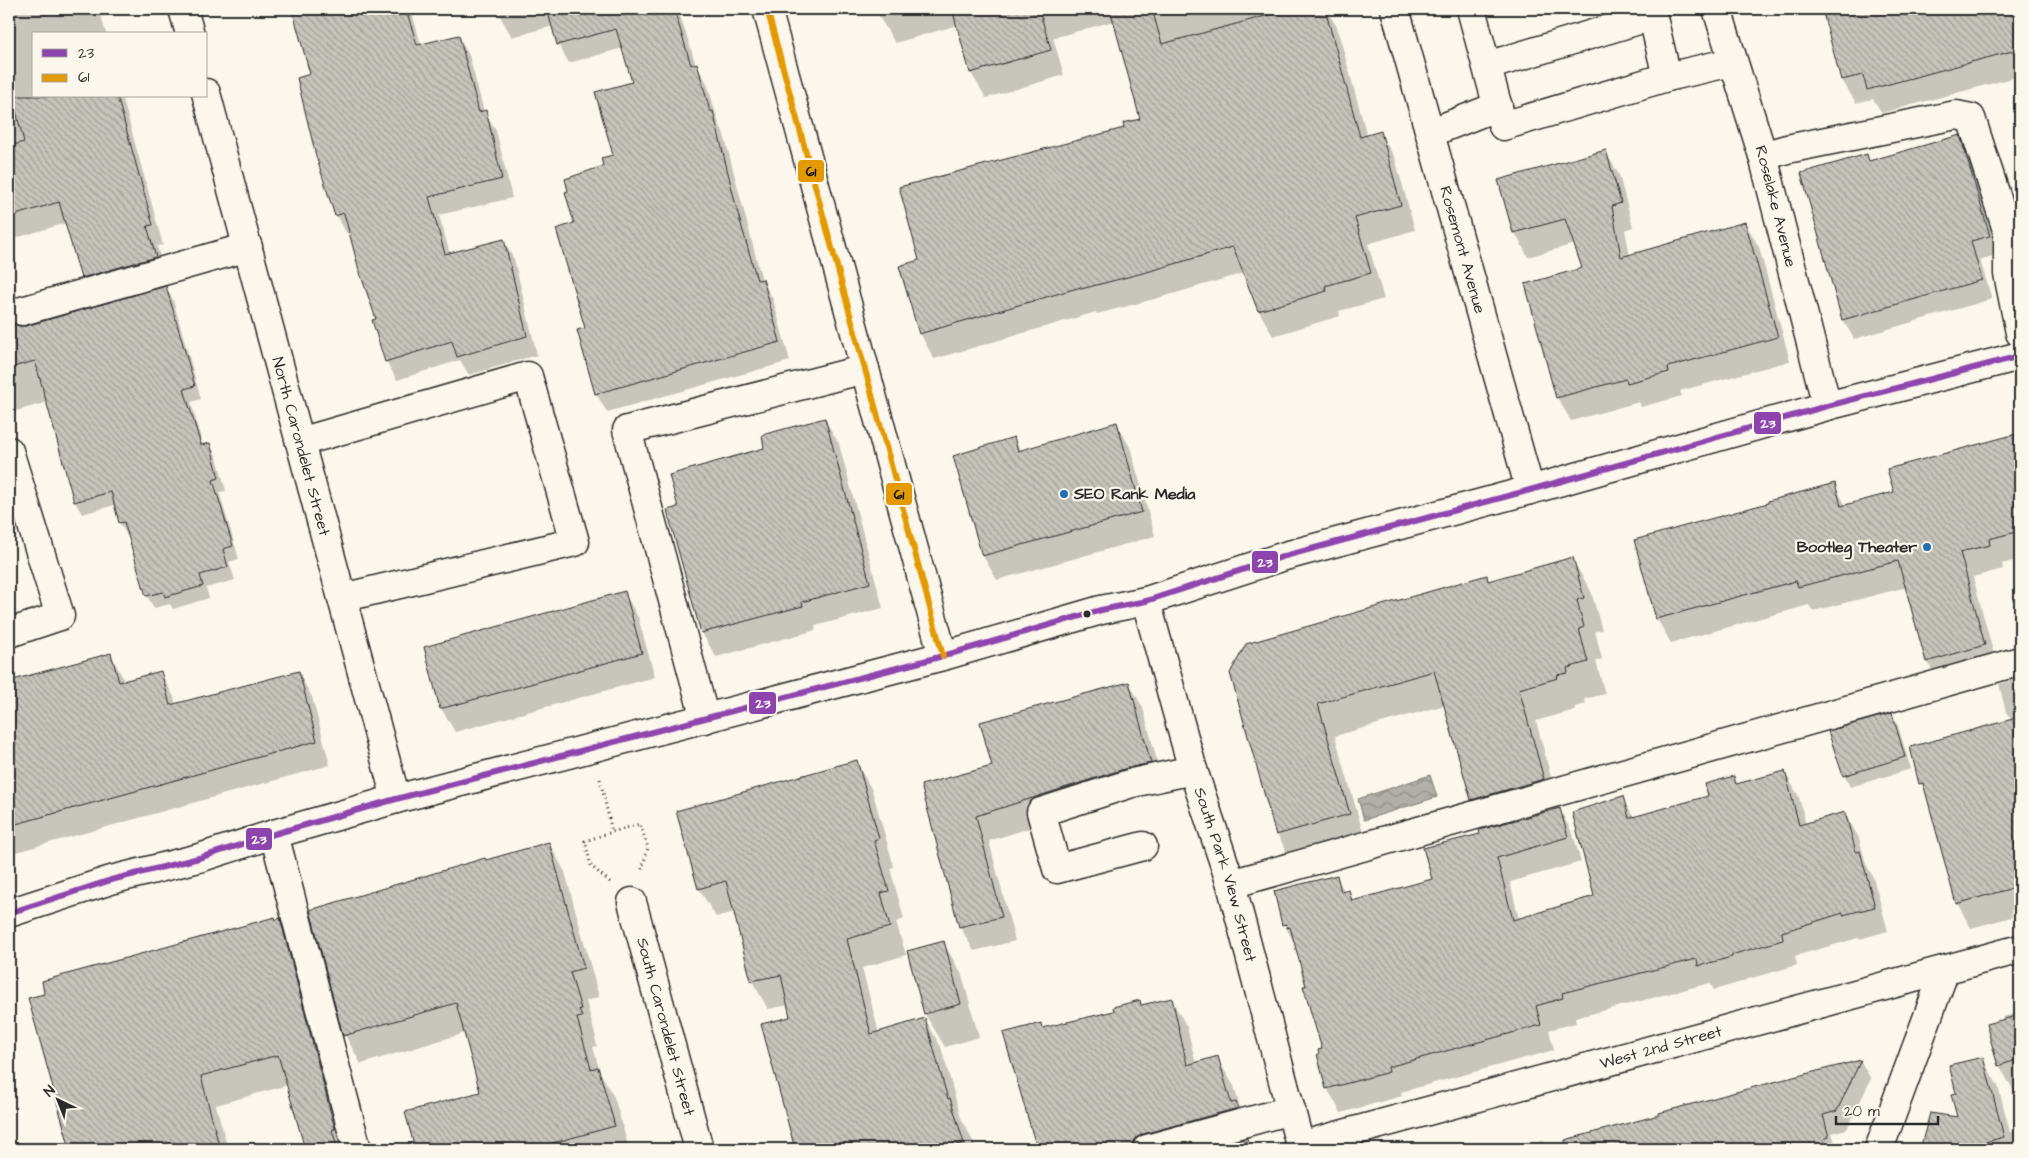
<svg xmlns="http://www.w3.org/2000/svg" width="2029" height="1158" font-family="'Architects Daughter',sans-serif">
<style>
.water{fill:url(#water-waves);stroke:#7b7a75}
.shadow{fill:#0003}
.building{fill:url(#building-back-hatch);stroke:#2b2b2b}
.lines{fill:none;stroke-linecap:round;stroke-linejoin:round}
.minor-casing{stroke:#2b2b2b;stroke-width:31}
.major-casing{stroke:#2b2b2b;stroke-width:31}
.path{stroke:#2b2b2b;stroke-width:3;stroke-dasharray:1 4;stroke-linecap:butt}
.minor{stroke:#fbf7ec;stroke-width:28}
.major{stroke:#fbf7ec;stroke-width:28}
.bus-1-casing{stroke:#fbf7ec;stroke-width:10}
.bus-2-casing{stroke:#fbf7ec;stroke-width:10}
.bus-1{stroke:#8e44ad;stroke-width:6}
.bus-2{stroke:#e39a04;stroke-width:6}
.poi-dot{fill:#1f6fb2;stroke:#fbf7ec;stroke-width:2}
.bus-dot{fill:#2b2b2b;stroke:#fbf7ec;stroke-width:2}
.labels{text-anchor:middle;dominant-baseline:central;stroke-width:4.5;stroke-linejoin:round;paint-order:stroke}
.street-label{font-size:16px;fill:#2b2b2b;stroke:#fbf7ec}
.poi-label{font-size:16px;font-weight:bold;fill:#2b2b2b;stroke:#fbf7ec;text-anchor:start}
.line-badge{stroke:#fbf7ec;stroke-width:2}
.badge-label{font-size:14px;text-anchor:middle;font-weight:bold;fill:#fff}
.pale-badge-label{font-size:14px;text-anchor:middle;font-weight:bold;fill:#111}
</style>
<defs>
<pattern id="water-waves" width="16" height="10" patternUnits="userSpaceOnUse" patternTransform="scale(1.25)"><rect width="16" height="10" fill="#b1afa7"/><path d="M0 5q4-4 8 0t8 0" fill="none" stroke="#908f88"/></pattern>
<pattern id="building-back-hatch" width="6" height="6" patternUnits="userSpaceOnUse" patternTransform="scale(1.25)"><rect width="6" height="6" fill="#c7c4bc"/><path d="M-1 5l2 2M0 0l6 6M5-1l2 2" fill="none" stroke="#a29f99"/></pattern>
</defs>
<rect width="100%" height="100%" fill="#fbf7ec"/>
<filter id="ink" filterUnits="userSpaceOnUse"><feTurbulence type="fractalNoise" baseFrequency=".02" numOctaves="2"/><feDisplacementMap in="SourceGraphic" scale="10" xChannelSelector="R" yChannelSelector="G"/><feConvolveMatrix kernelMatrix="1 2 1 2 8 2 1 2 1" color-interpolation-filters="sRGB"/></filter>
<g filter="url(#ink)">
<path class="water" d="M1430,775l7,22 -73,23 -6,-21z"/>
<g class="shadow">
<path d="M9,9h90l7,25h-72v62h88l41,149 -6,1 9,31 -73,20 -11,-19 -16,-55 -57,17z"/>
<path d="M293,9h118l10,36 37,-8 11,18 15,57 12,18 16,68 -73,17 11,39 53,-14 11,19 23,96 -68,20 -9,-15 -63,20 -11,-19 -8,-41 -28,-87 -3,1 -11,-19 -25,-140z"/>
<path d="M499,9h179l18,56 11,18 12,41 4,7 39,149 11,19 17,62 -183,51 -11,-18 -10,-65 -10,-105 29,-57 9,-11 20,-74 -11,-34 -54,15 -11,-19 -5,-18 -41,11 -11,-19z"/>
<path d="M878,9h448l11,18 30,109 13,-3 15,25 20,72 -47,14 16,55 -45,12 1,5 -67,20 -14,-25 -15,-38 -82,24 -65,17 -1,-2 -162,47 -14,-26 206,-205 15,-8 -27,-99 -61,17 11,37 -78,23 -15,-25 -13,-48 -63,18 -15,-25z"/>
<path d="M1823,9h197v67l-138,37 -9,-14 -17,4 -14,-23z"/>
<path d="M1959,136l11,19 29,99 -19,6 12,39 -138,40 -11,-19 -41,-146 65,-18 3,6z"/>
<path d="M1605,151l14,24 14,52 -8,3 5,26 115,-33 14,24 31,114 -110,30 2,5 -41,11 -2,-5 -68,19 -14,-24 27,-128 -9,-25 -47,13 -13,-24 -15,-52z"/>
<path d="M9,278l5,10 7,23 -7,9v5l4,2h8l140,-39 7,12 28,99 -10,3 12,44 7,-2 7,13 9,34 -7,1 20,67 -10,3 6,18 -29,8 3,10 -36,11 -3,-5 -16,4 -7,-12 -18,-61 -2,1 -7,-13 -5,-18 -33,9 -7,-12 -27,-100 -39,11z"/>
<path d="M825,420l14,24 44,164 -68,18 1,4 -100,27 -14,-24 -33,-122 10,-3 87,-59z"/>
<path d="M1116,423l14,24 25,89 -158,44 -14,-24 -29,-100 60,-17 7,12z"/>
<path d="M2020,434v125l-18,5 1,5 -30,8 25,93 -57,16 -14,-25 -20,-74 -94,24 -4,-6 -138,38 -14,-24 -21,-79 134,-36 64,-20 12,22 49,-13 -6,-23z"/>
<path d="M1572,559l19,32 11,39 -7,1 7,28 -6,2 9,33 -21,5 2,5 -11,3v3l-39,11 24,90 13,23 8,28 -71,20 9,37 76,-22 27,-99 12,20 76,-21 23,-19 4,7 48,-13 14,25 7,28 39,-11 14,24 7,26 7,13 15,54 -29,8 -1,-1 -63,18 2,9 -52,15v1l-31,9 -4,-7 -135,35 1,5 -27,7 5,20 -153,42 1,4 -61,17 -14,-25 -3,-38 -17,-63 -11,-41 -12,-22 52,-48 9,16 3,-1 6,11 79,-22 56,-51 -17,-29 -27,-95 -110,31 32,110 -72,20 -18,-32 -45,-160 254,-97 3,5z"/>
<path d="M624,592l14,25 17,60 -200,55 -14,-24z"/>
<path d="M111,655l14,27 35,-10 14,25 2,8 122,-33 14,25 18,68 -321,89v-172z"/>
<path d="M2020,678v229l-9,3 1,7 -41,11 -14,-25 -29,-107 -7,-13 91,-62 -6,-9 -7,-28z"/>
<path d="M1129,683l14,25 21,79 -22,5 -153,49 26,100 -41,10 -14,-24 -37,-141 71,-19z"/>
<path d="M1892,715l6,11 13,43 -61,18 -6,-12z"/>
<path d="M856,762l16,28 22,77 -4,1 14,51 -8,3 10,33 -44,13 17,65 46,-14 16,28 20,71 16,31h-181l-33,-124 29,-7 -3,-13 -21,4 -16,-28 -17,-69 -19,5 -17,-28 -21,-77z"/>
<path d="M549,843l16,29 34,125 -13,4 10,37h-1l2,8 -4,1 7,25 14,25 15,52h-213l-10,-36 75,-20 -16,-60 -104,31 -16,-29 140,-174z"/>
<path d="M279,920l17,28 52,201h-42l-18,-64 -72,20 12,44h-135l-2,-9 185,-219z"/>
<path d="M943,942l19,33 17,62 -34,10 -20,-33 -17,-62z"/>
<path d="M1171,999l16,28 9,37 21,-6 17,28 8,29 11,22 -7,1 6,11h-214l-33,-115 35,-9 2,4 73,-17 25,-10 2,4z"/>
<path d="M2020,1012v79l-5,2 -16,-28 4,-48z"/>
<path d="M1982,1058l16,28 12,46 10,-3v20h-97l-1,-4 36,-27 -1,-24z"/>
<path d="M1861,1062l10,17 -24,50 -15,4 5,16h-324l30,-8 5,7 113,-32 36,-12z"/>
</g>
<g class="building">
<path d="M292,9h114l11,36 42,-10 20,77 7,-2 16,69 -73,18 16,57 59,-15 23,97 -70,21 -5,-16 -67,21 -13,-42 4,-1 -17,-49 -15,-57 -9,3 -19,-60 -19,-78 13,-4z"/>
<path d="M547,9h127l17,56 6,-2 13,48h3l24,99 20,70 6,-1 17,63 -185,52 -18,-64 8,-2 -29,-99 18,-6 -9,-31 3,-1 -3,-12 38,-13 -2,-8 12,-3 -18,-63 37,-10 -16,-53 -59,16z"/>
<path d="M952,9h87l12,41 -81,23z"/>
<path d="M1110,9h42l10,35 129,-35h34l35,128 21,-6 20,74 -46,13 16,55 -46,13 2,5 -69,20 -25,-64 -86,25 -66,17v-2l-162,47 -20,-68 20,-6 -20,-73 225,-59 -1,-5 17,-4z"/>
<path d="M1822,9h198v40l-153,41 -4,-15 -22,5z"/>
<path d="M12,96h105l36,129 -6,1 9,31 -75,21 -22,-76 -50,15v-71l15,-4z"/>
<path d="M1960,135l30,101 -19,5 11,39 -140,40 -41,-147 66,-19 2,7z"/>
<path d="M1606,150l15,53 -9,3 9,51 124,-35 33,115 -110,30 1,5 -42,11 -1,-4 -70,19 -31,-114 57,-16 -17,-49 -52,14 -15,-53z"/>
<path d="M166,286l29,100 -11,3 17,56 9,-2 9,35 -6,2 20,66 -10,3 5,18 -28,8 3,11 -38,11 -2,-5 -17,4 -22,-74 -5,1 -8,-31 -37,10 -39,-141 -26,7v-46l10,4h7z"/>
<path d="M825,418l45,165 -68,19 1,4 -102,27 -34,-123 11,-3 -9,-32 95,-27 -2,-13z"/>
<path d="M1117,422l25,90 -160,44 -29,-100 61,-19 4,14z"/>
<path d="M2020,433v98l-31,8 1,6 -30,7 25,93 -59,17 -28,-101 -100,26 -2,-6 -140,38 -22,-79 134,-37v-2l67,-18 6,23 53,-14 -7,-23z"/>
<path d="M1573,557l11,41 -7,2 7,27 -5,2 9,33 -21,6 1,5 -11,2 1,3 -39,11 25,90 -73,21 -37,-129 -116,33 32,110 -74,21 -46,-162 16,-29 241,-69 1,6z"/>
<path d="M625,591l17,62 -202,56 -16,-62z"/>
<path d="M111,653l8,29 42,-11 9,34 129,-34 18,70 -308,85v-145z"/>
<path d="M1129,682l22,81 -24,5 -151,48 26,101 -43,10 -38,-142 71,-19 -12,-44z"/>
<path d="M1892,713l13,44 -62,19 -15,-45z"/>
<path d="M2020,717v169l-64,18 -33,-121 -4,1 -9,-37z"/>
<path d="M857,760l22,78 -5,2 15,51 -8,2 9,34 -43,12 24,95 54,-16 23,81 2,-1 14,45 -21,6h-148l-34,-125 29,-7 -9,-42 -30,6 -25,-100 -28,8 -22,-78z"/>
<path d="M1785,771l14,54 46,-13 11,40 4,-1 15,56 -32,8v-2l-61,19 1,8 -52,15 1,2 -34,9 -1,-7 -135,34 1,5 -27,8 5,19 -153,42 1,5 -63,17 -9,-35h2l-1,-4 4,-1 -19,-63h3l-16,-59 -3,1 -1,-4 -4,1 -8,-34 63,-16 4,17 8,-2 3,11 80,-22 -9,-31 57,-14 -1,-4 81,-22 8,29 -71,21 16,62 81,-24 -22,-84 51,-16 6,22 79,-22 -3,-12 29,-8 2,8z"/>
<path d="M549,842l35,126 -14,4 11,37h-2l3,8 -5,1 14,51 7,-2 17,59 -84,23h-116l-10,-37 75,-20 -24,-89 -113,33 -33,-126 175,-52 1,2z"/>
<path d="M275,917l1,3 4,-2 55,211 -3,1 6,19h-33l-27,-94 -77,21 19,73h-150l-42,-151 16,-4 -2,-13z"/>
<path d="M944,941l17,63 -37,10 -17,-63z"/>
<path d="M1172,998l15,67 31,-9 13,47 5,-1 2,6 -95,26 -7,4 -4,11h-95l-34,-116 38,-10 1,5 72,-17 -1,-4 27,-7 1,5z"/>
<path d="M2020,1015v44l-22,7 -12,-42z"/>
<path d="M1983,1057l21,80 -44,12h-40l10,-36 27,4 -6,-23 5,-1 -7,-28z"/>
<path d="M1861,1060l-24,51 -14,4 6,22 -5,2 3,10h-261l-1,-9 94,-25v-2l99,-27z"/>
<path d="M1247,1138l1,3 -7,2 2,6h-37z"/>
</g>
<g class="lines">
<g class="minor-casing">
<g id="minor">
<path d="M183,9l7,25"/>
<path d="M767,9l176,647"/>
<path id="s1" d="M1395,9l135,481"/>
<path d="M1471,9l32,117 164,-49 65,-15"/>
<path d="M1651,9l16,68"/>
<path id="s2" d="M1717,9l46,147 64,250"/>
<path d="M1487,66l165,-50"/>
<path id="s3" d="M206,93l190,706"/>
<path d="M1430,133l68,-27"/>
<path d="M1763,156l24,-7 169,-34 15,3 37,115v41l12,59"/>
<path d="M22,311l226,-64"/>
<path d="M300,442l228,-66 47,166 -233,56"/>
<path d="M9,451l51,165 -51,17"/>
<path id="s4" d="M1146,601l47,169 38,114 70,265"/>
<path d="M705,719l-78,-289 238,-61"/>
<path d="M274,834l83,315"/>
<path d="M1143,846l-86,23 -16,-57 91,-29 61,-13"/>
<path d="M1231,884l789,-223"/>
<path id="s5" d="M632,902l67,247"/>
<path id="s6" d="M1300,1146l720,-197"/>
<path d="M1147,1149l144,-39"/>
<path d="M1879,1149l66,-179"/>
</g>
</g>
<g class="major-casing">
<path id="major" d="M9,913l102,-33 88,-22 75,-24 122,-35 547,-143 158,-46 45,-9 139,-45 245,-66 297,-84 193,-50"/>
</g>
<g class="path">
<path d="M600,779l12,53 28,-8 8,24 -7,25"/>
<path d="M610,882l-19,-16 -6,-25 27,-9"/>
</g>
<use href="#minor" class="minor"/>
<use href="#major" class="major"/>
<g class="bus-1-casing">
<path id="bus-1" d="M9,913l102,-33 88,-22 75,-24 122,-35 547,-143 158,-46 45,-9 139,-45 245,-66 297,-84 193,-50"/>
</g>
<g class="bus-2-casing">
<path id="bus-2" d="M767,9l176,647"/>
</g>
<use href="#bus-1" class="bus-1"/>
<use href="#bus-2" class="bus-2"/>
</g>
</g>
<g class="poi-dot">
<circle cx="1064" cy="494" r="5"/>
<circle cx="1927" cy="547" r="5"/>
</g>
<circle class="bus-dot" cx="1087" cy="614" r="4.5"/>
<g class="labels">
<g class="street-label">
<text stroke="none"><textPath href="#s2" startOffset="206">Roselake Avenue</textPath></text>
<text stroke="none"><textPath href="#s1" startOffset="250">Rosemont Avenue</textPath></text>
<text stroke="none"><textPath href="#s3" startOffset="366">North Carondelet Street</textPath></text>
<text stroke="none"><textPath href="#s4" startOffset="285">South Park View Street</textPath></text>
<text stroke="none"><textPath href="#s5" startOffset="129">South Carondelet Street</textPath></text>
<text stroke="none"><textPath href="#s6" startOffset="374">West 2nd Street</textPath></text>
</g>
<g class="poi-label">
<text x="1074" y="494">SEO Rank Media</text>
<text x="1917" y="547" text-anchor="end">Bootleg Theater</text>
</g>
</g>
<g class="line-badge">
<rect x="797" y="159" width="28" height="24" rx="5" fill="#e39a04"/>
<rect x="1753" y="411" width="29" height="24" rx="5" fill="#8e44ad"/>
<rect x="885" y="482" width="28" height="24" rx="5" fill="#e39a04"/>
<rect x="1251" y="550" width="28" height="24" rx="5" fill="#8e44ad"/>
<rect x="748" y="691" width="29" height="24" rx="5" fill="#8e44ad"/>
<rect x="245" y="827" width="28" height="24" rx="5" fill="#8e44ad"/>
</g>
<g class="badge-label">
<text x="1768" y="428">23</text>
<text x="1265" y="567">23</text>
<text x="763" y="708">23</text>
<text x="259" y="844">23</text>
</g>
<g class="pale-badge-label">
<text x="811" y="176">61</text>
<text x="899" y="499">61</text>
</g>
<rect width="2029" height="1158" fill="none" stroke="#fbf7ec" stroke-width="30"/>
<rect x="15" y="15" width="1999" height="1128" fill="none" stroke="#2b2b2b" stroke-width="2" filter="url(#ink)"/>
<rect x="32" y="32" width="175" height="65" fill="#fbf7ec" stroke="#a8a59f"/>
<rect x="42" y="49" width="25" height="8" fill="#8e44ad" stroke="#a8a59f"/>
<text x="78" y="58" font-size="15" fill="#2b2b2b">23</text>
<rect x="42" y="74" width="25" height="8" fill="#e39a04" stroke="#a8a59f"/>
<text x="78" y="82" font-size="15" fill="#2b2b2b">61</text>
<g transform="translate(58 1100) rotate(317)" stroke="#fbf7ec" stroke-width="4" paint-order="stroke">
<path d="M0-4L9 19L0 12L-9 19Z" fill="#2b2b2b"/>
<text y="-8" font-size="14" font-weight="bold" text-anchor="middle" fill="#2b2b2b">N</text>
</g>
<path d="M1836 1116v8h102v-8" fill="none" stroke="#2b2b2b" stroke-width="2.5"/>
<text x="1844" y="1116" font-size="15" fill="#2b2b2b" stroke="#fbf7ec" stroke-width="4" paint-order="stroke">20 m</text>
</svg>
